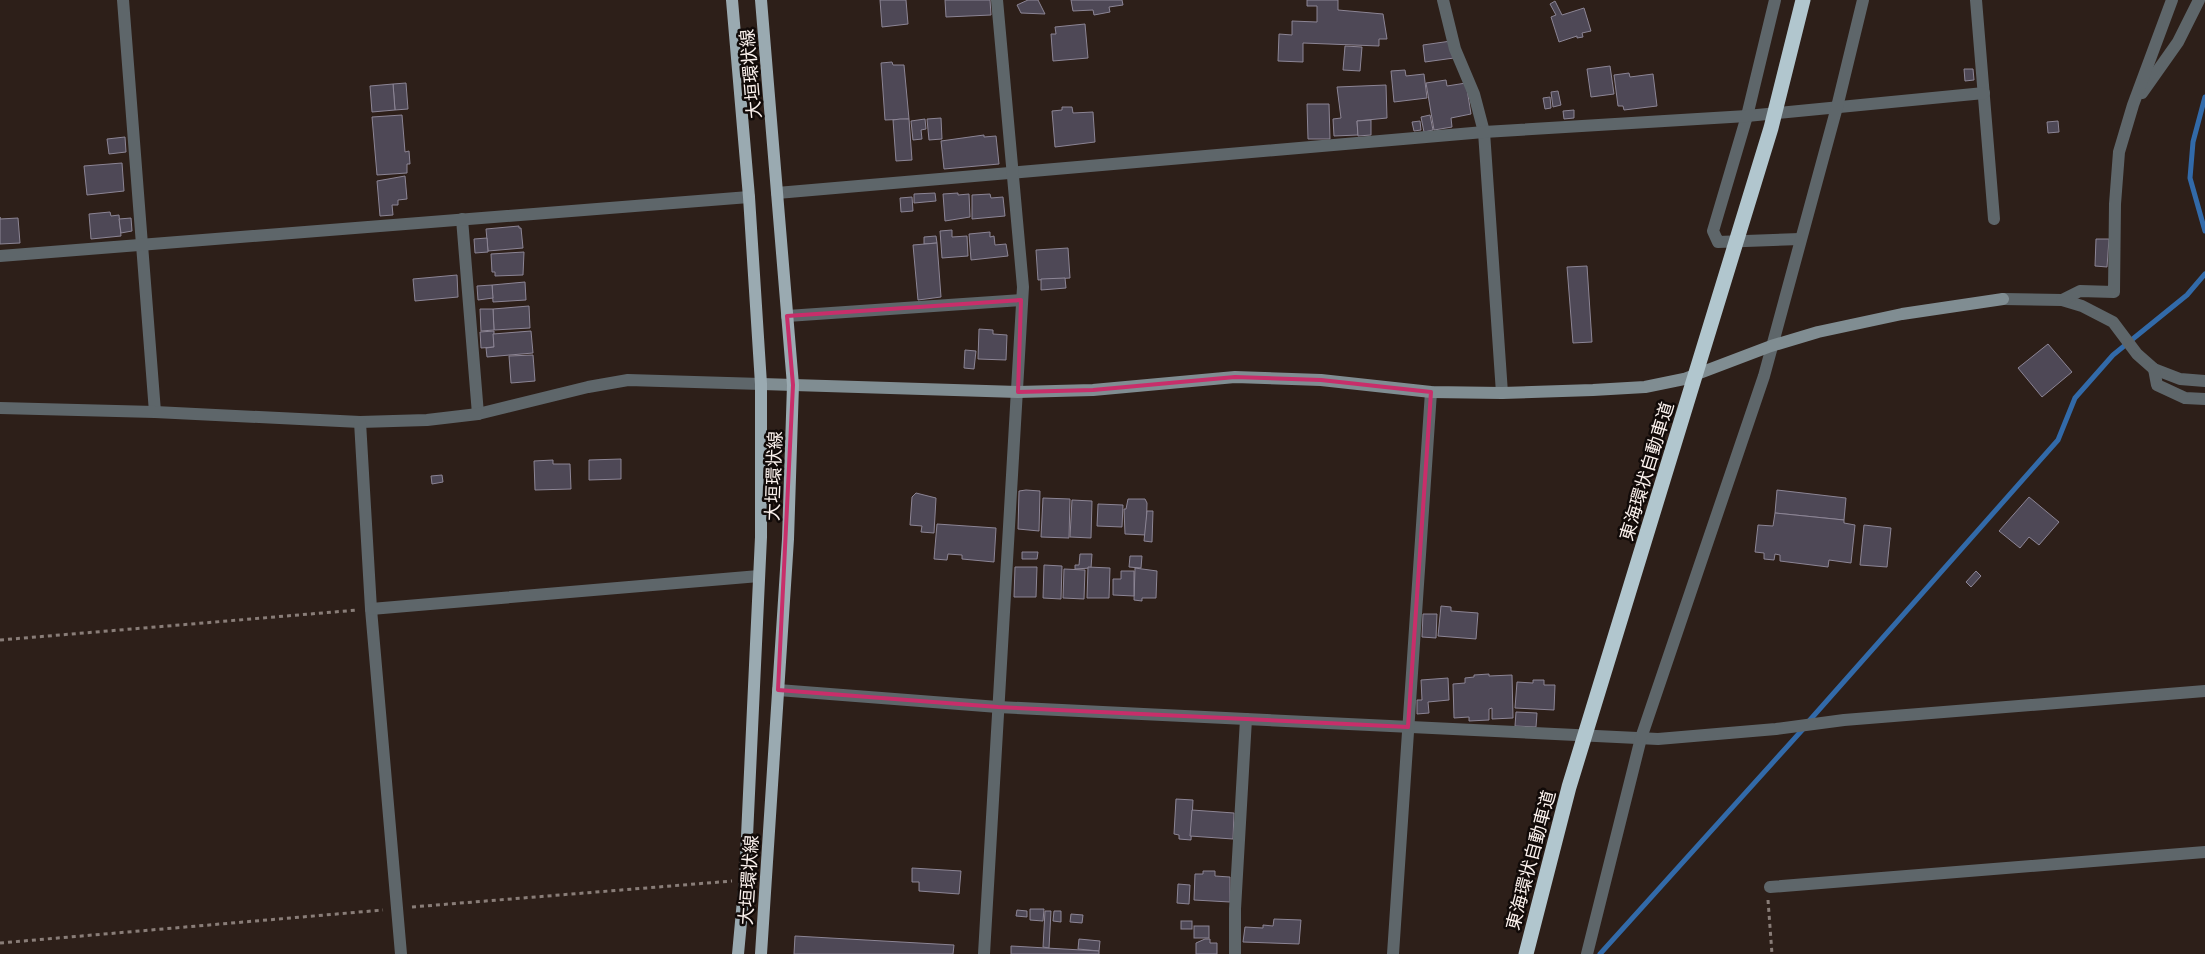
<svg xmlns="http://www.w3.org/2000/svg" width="2205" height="954" font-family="Barlow,'Noto Sans JP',sans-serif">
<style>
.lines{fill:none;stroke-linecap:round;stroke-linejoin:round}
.stream{stroke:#326aa9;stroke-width:5}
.building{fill:#4e4856;stroke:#8c8595}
.path{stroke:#897d78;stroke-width:3;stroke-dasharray:4 4;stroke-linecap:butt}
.street{stroke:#5e666a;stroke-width:12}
.secondary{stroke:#808d92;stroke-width:12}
.primary{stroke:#9aaab1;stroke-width:12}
.highway{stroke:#b1c6ce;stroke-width:15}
.marked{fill:none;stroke:#c82e6a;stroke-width:4;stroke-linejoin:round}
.labels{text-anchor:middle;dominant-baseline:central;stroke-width:5;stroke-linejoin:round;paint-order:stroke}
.street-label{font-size:18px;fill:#fbf1ed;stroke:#110a08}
</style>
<rect width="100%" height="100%" fill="#2d1f19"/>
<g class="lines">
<g class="stream">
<path d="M2205,97l-12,45 -3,36 15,53"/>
<path d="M1809,721l249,-281 17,-42 38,-43 74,-60 18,-21"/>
<path d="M1600,954l204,-226"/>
</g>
</g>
<g class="building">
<path d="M880,0h26l2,24 -26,3z"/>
<path d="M945,0h45l1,15 -45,2z"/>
<path d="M1028,0h10l7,14 -24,-1 -4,-8z"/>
<path d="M1071,0h51l1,5 -14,2 1,5 -16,3 -1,-5 -20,1z"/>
<path d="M1307,0h31v10l45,4 4,25h-8v7l-76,-3v19l-25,-1 1,-27 13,1v-14l25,1v-16h-10z"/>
<path d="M1555,1l7,14 22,-7 7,23 -9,2 1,4 -6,1v-2l-18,6 -8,-25 5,-2 -6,-11z"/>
<path d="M1085,24l3,34 -35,3 -2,-27h5l-1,-7z"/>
<path d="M1451,41l3,17 -29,4 -2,-17z"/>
<path d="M1345,46l17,1 -2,24 -17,-1z"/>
<path d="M892,62l1,3h11l5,54 -24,1 -4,-57z"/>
<path d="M1610,66l4,28 -23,3 -4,-28z"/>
<path d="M1964,69h9l1,11 -9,1z"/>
<path d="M1405,70l1,6 18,-2 3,24 -33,4 -3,-31z"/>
<path d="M1629,73l1,4 23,-3 4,32 -33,4 -1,-4h-5l-4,-31z"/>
<path d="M1446,80l1,6 19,-3 5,31 -20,4 1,9 -18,3 -8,-47z"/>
<path d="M406,83l2,26 -13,1 -2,-26z"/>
<path d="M393,84l2,26 -23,2 -2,-26z"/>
<path d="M1386,85l1,33 -30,3 1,14 -24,1 -1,-17 8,-1 -4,-31z"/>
<path d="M1558,91l3,14 -8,2 -2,-15z"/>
<path d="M1550,97l1,11 -6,1 -2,-11z"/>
<path d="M1307,104h22l1,35h-22z"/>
<path d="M1062,107h10l1,6 20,-1 2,30 -40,5 -3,-36 10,-1z"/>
<path d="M1574,110v8l-10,1 -1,-8z"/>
<path d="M402,115l3,37 4,-1 1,13h-3v9l-30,2 -5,-58z"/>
<path d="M1430,115l3,15 -9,2 -3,-15z"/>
<path d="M941,118l1,21 -13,1 -2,-21z"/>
<path d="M900,119h9l3,41 -16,1 -3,-41z"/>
<path d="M925,119l1,10 -5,1 1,9 -9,1 -2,-19z"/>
<path d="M1371,120v15l-13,1 -1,-15z"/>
<path d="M1420,121l1,9 -7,1 -2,-9z"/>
<path d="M2058,121l1,11 -11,1 -1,-11z"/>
<path d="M984,135v2l12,-1 3,28 -55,5 -3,-28z"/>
<path d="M125,137l1,15 -17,2 -2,-15z"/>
<path d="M122,163l2,28 -37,4 -3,-29z"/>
<path d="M405,176l2,23 -9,1v5h-6l1,10 -13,1 -3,-35z"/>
<path d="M935,193l1,8 -22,2v-9z"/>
<path d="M958,193v2l11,-1 1,23 -25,4 -2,-27z"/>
<path d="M990,194l1,4 12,-1 2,19 -33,3v-24z"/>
<path d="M912,197l1,14 -12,1 -1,-14z"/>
<path d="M110,212l1,4 8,-1 2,21 -30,3 -2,-25z"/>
<path d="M0,217v2l18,-1 2,25 -20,1z"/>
<path d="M131,218l1,13 -11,2 -2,-14z"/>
<path d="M519,226v2h2l2,20 -35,3 -2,-22z"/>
<path d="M952,230v7l15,-1 1,20 -26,2 -2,-27z"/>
<path d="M990,232v5l4,-1 1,9 11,-1 2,12 -37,4 -2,-26z"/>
<path d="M936,236l1,7 -13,1v-7z"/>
<path d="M487,238l1,14 -13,1 -1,-14z"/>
<path d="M2096,239h13l-2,28 -12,-1z"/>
<path d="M937,243l4,54 -23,3 -5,-55z"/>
<path d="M1068,248l2,30 -32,2 -2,-30z"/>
<path d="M524,252l-1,23 -28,1v-4h-3l-1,-18z"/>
<path d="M1587,266l5,76 -19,1 -6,-76z"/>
<path d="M457,275l1,22 -43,4 -2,-22z"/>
<path d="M1065,278l1,10 -25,2v-11z"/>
<path d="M525,282l1,18 -33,2 -1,-17z"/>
<path d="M492,285l1,13 -15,2 -1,-14z"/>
<path d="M529,306l1,22 -36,2 -1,-21z"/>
<path d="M480,309h13l1,21 -13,1z"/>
<path d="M979,329l14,1v4l14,1 -1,25 -28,-1z"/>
<path d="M494,331v16l-13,1 -1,-16z"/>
<path d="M531,331l2,22 -46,4 -1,-9 8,-1 -1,-13z"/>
<path d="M2048,344l24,28 -30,25 -24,-29z"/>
<path d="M965,350l11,1 -2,18 -10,-1z"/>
<path d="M533,355l2,26 -24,2 -2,-27z"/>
<path d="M621,459v20l-32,1v-20z"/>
<path d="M553,460v4h17l1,25 -36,1 -1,-29z"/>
<path d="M442,475l1,7 -11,2 -1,-8z"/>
<path d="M1026,490l14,1 -1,40 -21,-2 1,-38z"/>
<path d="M1777,490l69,8 -2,22 -69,-7z"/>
<path d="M916,493l20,5 -2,35 -13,-1 1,-6 -12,-1 2,-28z"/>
<path d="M2029,497l30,25 -20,23 -10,-8 -9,11 -21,-17z"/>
<path d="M1043,498l27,1 -1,39 -28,-1z"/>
<path d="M1128,499h17l2,4 -1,32 -21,-1 -1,-25h2z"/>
<path d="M1072,500l20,1 -1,37 -21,-1z"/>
<path d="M1098,504l25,1 -1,22 -25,-1z"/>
<path d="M1147,511h6l-1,31 -8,-1z"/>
<path d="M1775,513l69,7v3l11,2 -4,38 -22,-3 -1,7 -48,-6v-6l-5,-1 -1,6 -10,-1v-6l-9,-1 3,-27 15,1z"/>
<path d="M937,524l59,4 -2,34 -32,-3v-4l-14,-1 -1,6 -13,-1z"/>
<path d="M1864,525l27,3 -4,39 -27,-2z"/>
<path d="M1022,552h16l-1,7h-15z"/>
<path d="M1080,554h12l-1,14 -16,1v-4h4z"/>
<path d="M1130,556h12l-1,12 -12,-1z"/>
<path d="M1044,565l18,1 -1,33 -18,-1z"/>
<path d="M1015,567h22l-1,30h-22z"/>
<path d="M1088,567l22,1 -1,30h-22z"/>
<path d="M1135,568l22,3 -1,27h-14v3l-8,-1z"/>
<path d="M1064,569l21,1 -1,29 -21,-1z"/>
<path d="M1121,571h13v25l-21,-1v-16h8z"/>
<path d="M1976,571l5,5 -10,11 -5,-5z"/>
<path d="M1441,606l10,1v4l27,2 -2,26 -38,-3z"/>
<path d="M1423,614h14l-1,24 -14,-1z"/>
<path d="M1489,674v2l23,-1 1,43 -21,1v-11l-3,1v11l-20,1v-4l-15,1 -1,-34 12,-1v-5l9,-1v-2z"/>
<path d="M1448,678l1,22 -21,2 1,11 -12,1v-14h5l-1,-20z"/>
<path d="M1533,680h11v5h11l-1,25 -39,-2 2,-26 16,1z"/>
<path d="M1516,712l21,1 -1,14 -21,-1z"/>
<path d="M1176,799l17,1 -2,40 -12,-1v-4l-5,-1z"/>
<path d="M1192,810l42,3 -1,26 -43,-3z"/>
<path d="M912,868l49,3 -2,23 -40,-3v-9h-7z"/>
<path d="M1203,871h12v5l15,1v25l-36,-2 1,-26h8z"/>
<path d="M1178,884l12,1 -1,19 -12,-1z"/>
<path d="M1030,909h14l-1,12 -13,-1z"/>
<path d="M1017,910l10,1v6l-11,-1z"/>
<path d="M1045,911h6l-2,37 -6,-1z"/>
<path d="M1054,911h7v11l-8,-1z"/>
<path d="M1071,914l12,1 -1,8 -12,-1z"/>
<path d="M1274,919l27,1 -2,24 -56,-2 2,-15 18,1v-3l10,1z"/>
<rect x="1181" y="921" width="11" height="8"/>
<rect x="1194" y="926" width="15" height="12"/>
<path d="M795,936l159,9 -1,9h-159z"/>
<path d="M1079,939l21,2 -1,10 -21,-2z"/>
<path d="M1205,939h5v4h7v11h-21v-11z"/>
<path d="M1011,946l88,5v3h-88z"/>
</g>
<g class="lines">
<g class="path">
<path d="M0,640l358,-30"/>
<path d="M1768,900l4,54"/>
<path d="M412,907l320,-26"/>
<path d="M0,943l383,-33"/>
</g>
<g class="street">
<path d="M123,0l32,412"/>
<path d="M1443,0l12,49 19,45 10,38 18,261"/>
<path d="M1775,0l-28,116 -34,115 5,11 82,-3"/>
<path d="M1976,0l18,219"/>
<path d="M2142,93l36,-51 21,-42"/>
<path d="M777,193l707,-61 263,-16 237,-23"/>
<path d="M462,219l16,195"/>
<path d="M0,256l749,-59"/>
<path d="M2003,299l59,1 20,6 31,16 24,32 17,15 26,10 25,2"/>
<path d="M2062,300l18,-9 34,1 1,-88 4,-52 14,-47 39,-105"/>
<path d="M787,316l234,-16"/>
<path d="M2154,369l3,16 28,13 20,1"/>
<path d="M0,408l155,4 205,10 67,-2 51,-6 110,-27 40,-7 133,4"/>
<path d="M360,422l11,187 30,345"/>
<path d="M371,609l388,-33"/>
<path d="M778,690l220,17 660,32 118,-10 68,-9 361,-29"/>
<path d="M1770,887l435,-35"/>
<path d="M984,954l39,-667 -26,-287"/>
<path d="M1235,954v-45l11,-190"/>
<path d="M1393,954l38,-562"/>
<path d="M1587,954l54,-216 123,-362 73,-269 26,-107"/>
</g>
<path class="secondary" d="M761,384l257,8 75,-2 142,-13 86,3 110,12 71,1 91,-3 52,-3 39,-8 87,-33 47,-14 84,-18 101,-15"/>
<g class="primary">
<path d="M732,0l17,197 12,187v153l-16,342 -7,75"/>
<path d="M761,954l27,-415 5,-154 -32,-385"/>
</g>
<path class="highway" d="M1526,954l43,-167 202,-659 32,-128"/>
</g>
<path class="marked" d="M1021,300l-3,92 75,-2 142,-13 86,3 110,12 -23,335 -410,-20 -220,-17 15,-305 -6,-69z"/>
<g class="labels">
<g class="street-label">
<text transform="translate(750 74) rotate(-95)">大垣環状線</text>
<text transform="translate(1646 471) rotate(-73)">東海環状自動車道</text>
<text transform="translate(773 476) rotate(-88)">大垣環状線</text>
<text transform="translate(1530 860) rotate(-75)">東海環状自動車道</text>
<text transform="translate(748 880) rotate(-86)">大垣環状線</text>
</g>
</g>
</svg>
